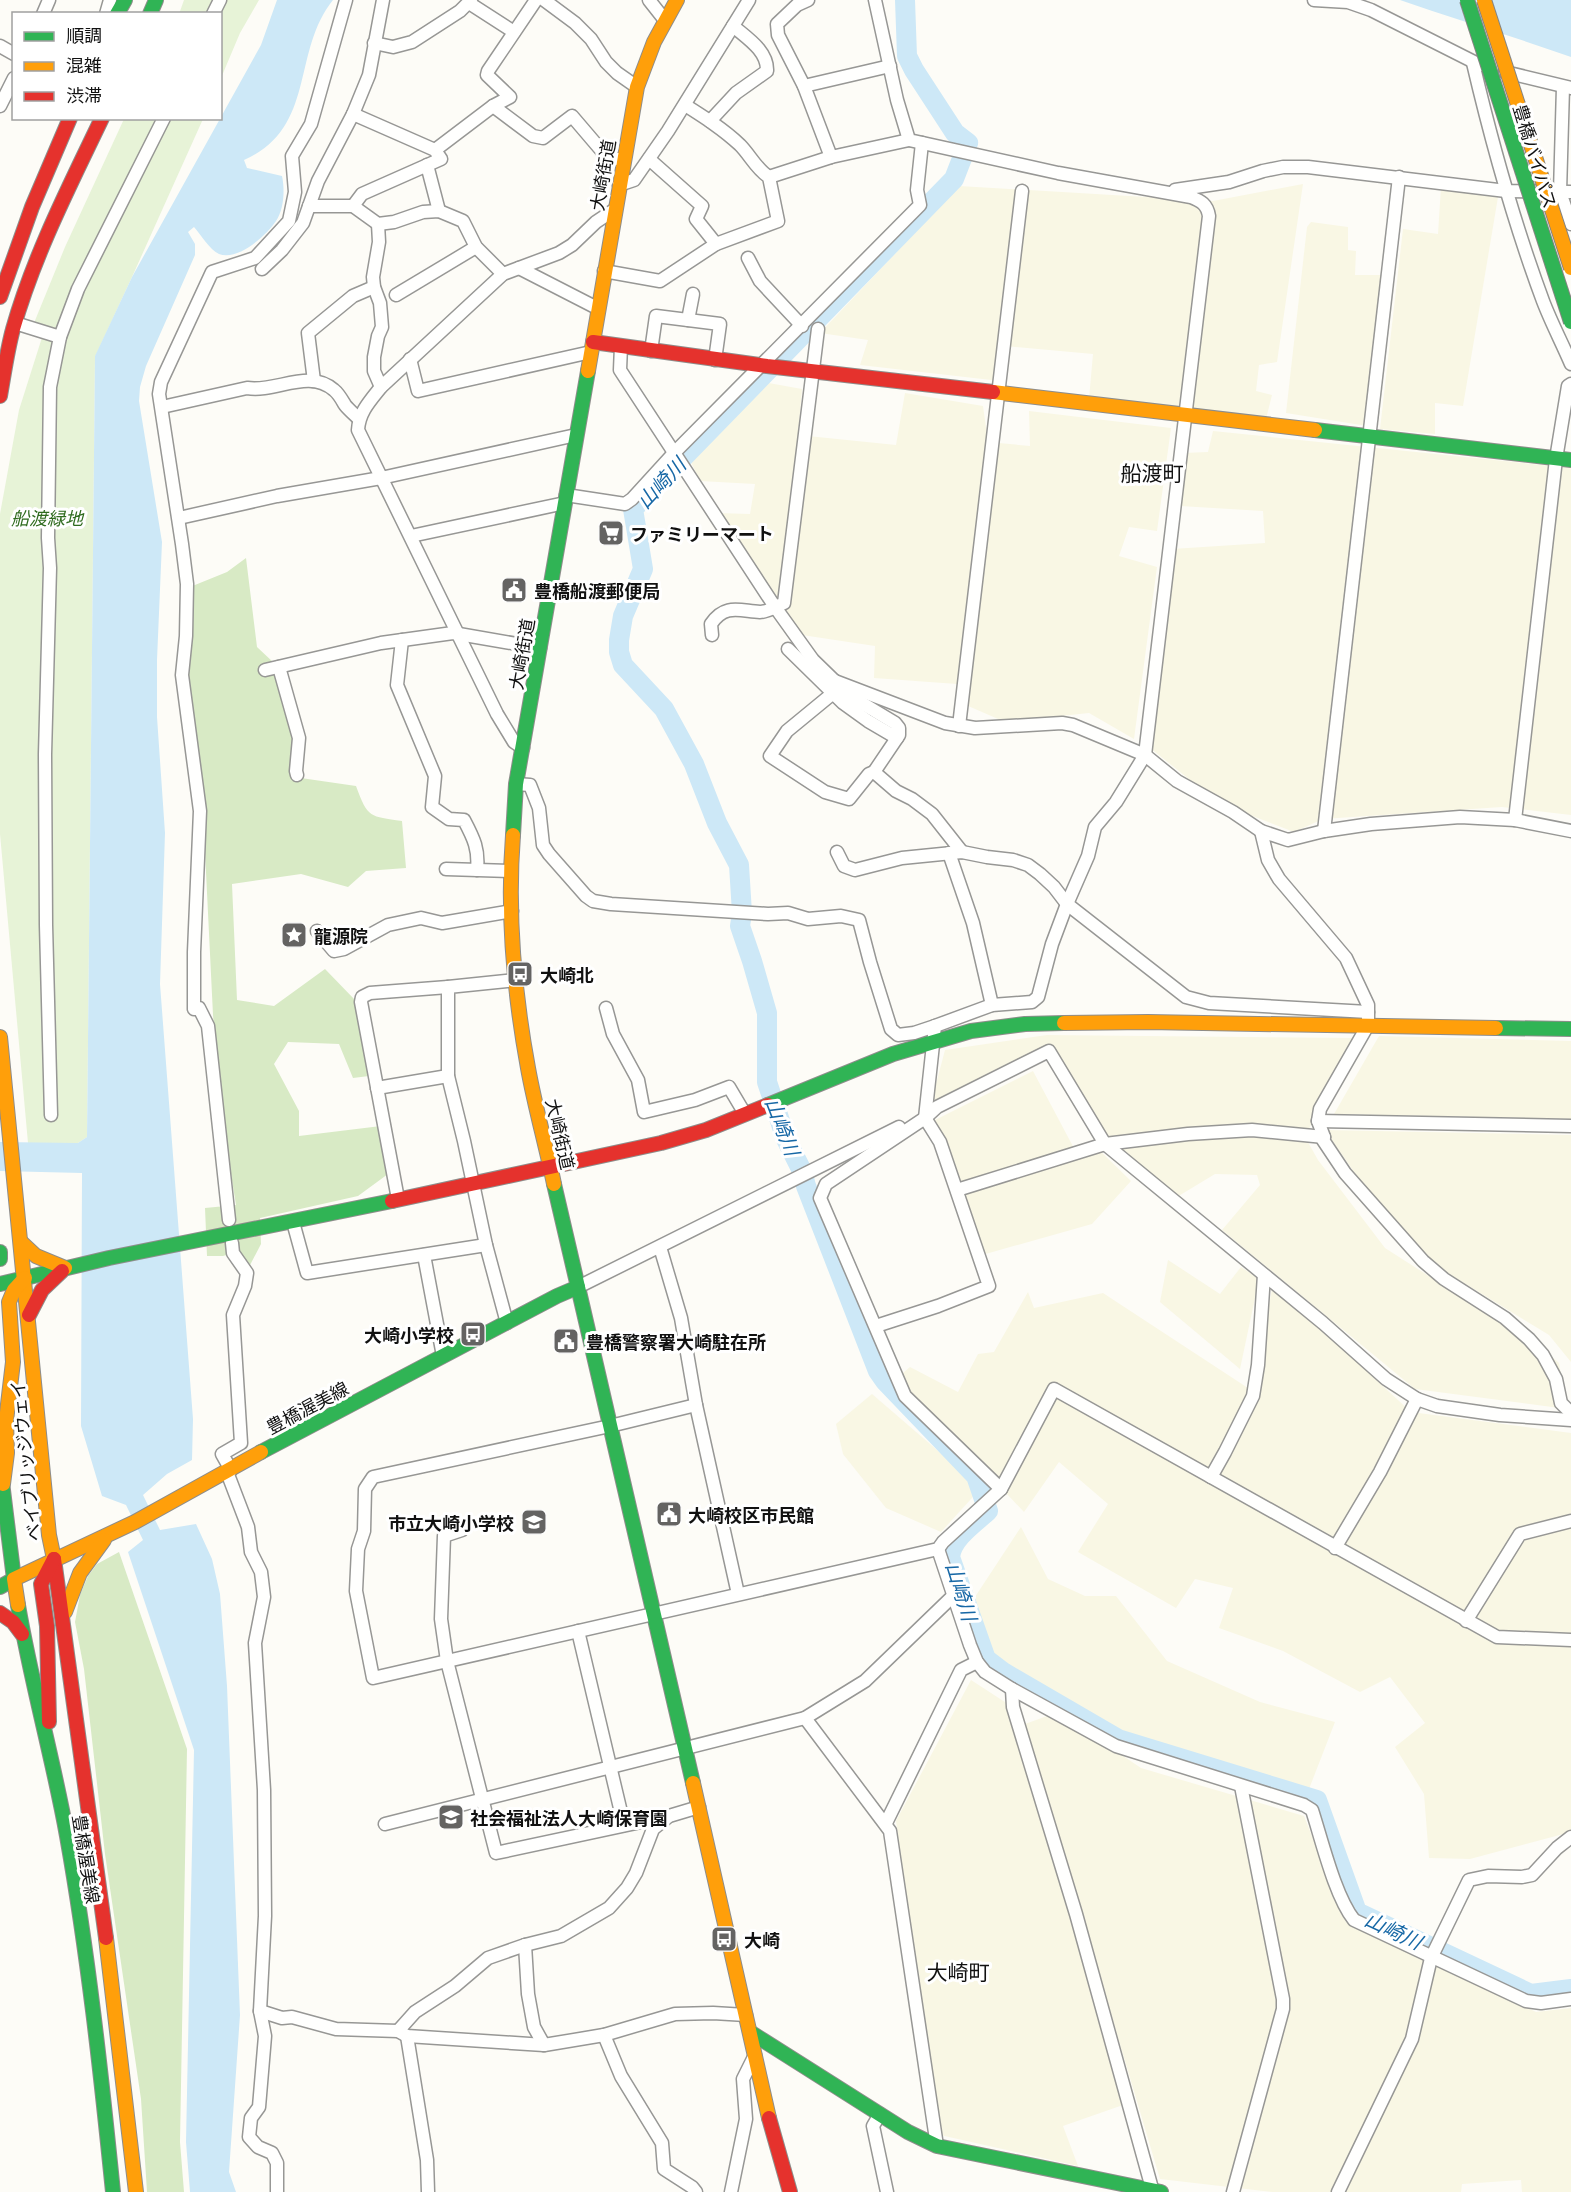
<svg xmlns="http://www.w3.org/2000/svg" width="1571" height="2192" font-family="Literata,'Noto Sans JP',serif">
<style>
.farmland{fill:#f9f7e4}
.green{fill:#e7f3d7}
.forest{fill:#d8eac5}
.water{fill:#cde8f7}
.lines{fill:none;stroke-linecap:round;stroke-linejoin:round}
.river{stroke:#cde8f7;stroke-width:20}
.street-casing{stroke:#979795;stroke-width:15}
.fast-casing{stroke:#8e8d8b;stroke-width:16}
.slow-casing{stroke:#8e8d8b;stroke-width:16}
.jam-casing{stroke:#8e8d8b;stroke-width:16}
.street{stroke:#fffffe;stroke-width:12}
.fast{stroke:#30b455;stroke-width:14}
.slow{stroke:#ff9f0a;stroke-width:14}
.jam{stroke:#e5322d;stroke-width:14}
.fast-bridge-casing{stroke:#858482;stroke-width:16;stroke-linecap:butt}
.slow-bridge-casing{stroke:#858482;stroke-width:16;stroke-linecap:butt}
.fast-bridge{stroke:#30b455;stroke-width:14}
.slow-bridge{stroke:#ff9f0a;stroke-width:14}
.labels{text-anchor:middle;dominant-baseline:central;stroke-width:6;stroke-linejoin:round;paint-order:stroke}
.street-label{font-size:18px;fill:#111;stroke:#fff}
.park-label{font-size:18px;font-style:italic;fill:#2f6b1f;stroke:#fff}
.poi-label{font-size:18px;font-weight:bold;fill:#111;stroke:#fff;text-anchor:start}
.water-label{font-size:20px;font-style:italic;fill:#1768a6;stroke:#fff}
.quarter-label{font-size:21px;fill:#111;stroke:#fff}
</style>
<rect width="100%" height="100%" fill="#fdfcf7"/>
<g class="farmland">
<path d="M1303,184l-26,178 -18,3 -3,26 16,4 -6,24 -177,-20 4,-45 -88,-8 -5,35 -140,-16 8,-25 -48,-7 139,-147 254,15z"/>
<path d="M1441,187l57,10 -35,209 -28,-3v31l-55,-5 23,-200 35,5z"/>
<path d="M1311,222l37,5v23l8,1 -1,24h26l-14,151 -81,-13 21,-186z"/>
<path d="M763,382l39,7 -4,46 98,10 9,-52 78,13 5,36 42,4 -1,-35 142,17 -14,103 -28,-4 -10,29 38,11 -23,172 -45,-26 -84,9 -46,-20 -2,-18 -83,-6 1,-32 -73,-11 -85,-122 33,1 5,-30 -55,-3 -11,-23z"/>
<path d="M1213,431l358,37v347l-69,-8 -179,12 -29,13 -75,-29 -69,-55 22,-199 93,-6 -2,-32 -83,-5 3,-53 25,-1z"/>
<path d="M1047,1035l305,3 -45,95 2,11 9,16 67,88 158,101 16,14 8,46 -152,-20 -193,-159 38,-45 -3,-10 -42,-1 -38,23 -67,-56 -60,-95 -119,57 14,-53z"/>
<path d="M1379,1036l192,5v78l-237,-5z"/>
<path d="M1033,1071l44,83 18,-8 36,35 -39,43 -110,31 -47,-135z"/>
<path d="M1325,1130l246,5v227l-22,-27 -103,-63 -48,-36z"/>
<path d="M1168,1260l52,34 21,-27 18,12 -19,90 -80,-67z"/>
<path d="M1273,1285l138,127 160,21v399l-101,27 -41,-1 -5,-64 -29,-47 30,-24 -35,-46 -30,15 -77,-41 -64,-23 14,-40 -38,-9 -19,29 -98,-56 30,-48 -49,-42 -35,50 -127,-134 13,-11 48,25 20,-38 16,-2 34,-60 6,16 69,-15 148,97z"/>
<path d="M872,1394l109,94 -40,44 -55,-24 -43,-54 -7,-30z"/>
<path d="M1021,1527l27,52 37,17h31l51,65 93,41 75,20 -26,67 -186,-57 -134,-72 -18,-57z"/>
<path d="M971,1680l37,24 98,336 17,65 -60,21 15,40 -138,-31 -44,-314z"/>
<path d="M1058,1712l83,56 163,48 42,106 190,90 35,-4v184h-49l-1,-12 -59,4 -1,8h-188l-113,-13 -135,-455z"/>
</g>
<g class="green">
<path d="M184,0h75l-19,33 -19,45 -1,-64h-41z"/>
<path d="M124,119h79l-71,158 -37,80 -8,780 -9,6 -49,11 -29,-320v-320l19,-104 26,-82 -11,-5 31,-76z"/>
</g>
<g class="forest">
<path d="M246,558l11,89 17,16 22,71 -2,43 62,9c12,33 14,30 46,35l4,47 -40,3 -18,16 -47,-13 -69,10 5,116 37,6 51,-37 31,32 13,75 -16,2 -14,-34 -51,-2 -14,22 25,47v25l82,-10 7,48 -30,22 -98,22 1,26 -12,23 -12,-15 -14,4h-16l-2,-48 31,-3 -14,-87 -9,-103 -10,-204 -17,-136 4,-88 37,-15z"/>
<path d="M119,1552l68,197 -7,393 4,50h-37l-6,-93 -36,-245 -21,-185 -9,-47 5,-27 8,-19 9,-12z"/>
</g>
<g class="water">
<path d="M277,0h56c-42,52 -16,128 -89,160l3,8 35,8c3,14 2,33 -6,45 -10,15 -38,40 -57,33 -9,-4 -18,-19 -25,-27l-6,5 7,12v11l-49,111 -6,21 -1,14 23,141 -5,118v57l8,116 -5,151 33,435 -1,41 -25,14 -24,21 17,35 36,-6 16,35 8,35 7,92 13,329 -11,157 7,20h-46l-4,-50 8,-392 -66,-198 15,-12 -17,-35 -24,-9 -21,-70 1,-253 -82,-2v-29l78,1 9,-6 8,-781 37,-79 129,-232z"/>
<path d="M1400,0h171v57c-56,-20 -114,-37 -171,-57z"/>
</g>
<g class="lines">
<path class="river" d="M905,0l2,56 7,14 41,63 13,10 -14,36 -321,330 10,60 -20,47 -4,24v12l4,13 41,44 30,55 23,59 22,42 3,48 -2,13 12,35 15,52v69l19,57 16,32 4,15 72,185 7,10 91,95 12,35c-13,12 -36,27 -38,46l36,102 17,13 115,67 199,61 40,112 174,82 40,-5"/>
<g class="street-casing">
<g id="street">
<path d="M544,0l31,23 16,16 15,23 11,11 20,14"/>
<path d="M649,0l15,19"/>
<path d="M808,0l-11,5 -20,19 1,11 26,51 27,71"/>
<path d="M875,0l22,100 12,40 149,33 133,24c10,4 16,7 18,19l-64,539 -29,47 -21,25 -7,29 -21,48 -15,40 -14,53 -6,5 -40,3 -57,21 -10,92 15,24 49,144 -51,20 -62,20"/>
<path d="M1314,0l34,2 23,8 109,55"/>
<path d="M469,3l45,29"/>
<path d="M43,14l6,-14"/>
<path d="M106,14l4,-14"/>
<path d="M213,14l7,-14"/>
<path d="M374,43l19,4 19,-5 48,-31 11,-11"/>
<path d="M0,46l14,8"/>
<path d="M1473,63c19,81 41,160 70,238 8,21 19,42 28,63"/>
<path d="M1505,72l66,16"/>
<path d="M804,86l86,-20"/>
<path d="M1563,87l-3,105 11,32"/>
<path d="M0,106l14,-28"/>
<path d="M493,106l40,30 10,2 29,-22 35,41 16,3"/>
<path d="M710,121l26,-28 31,-22c1,-20 -20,-33 -34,-45"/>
<path d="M435,150l58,-44 17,-9 -23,-22 1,-4 48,-71"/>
<path d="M649,159l53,47 -6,13 20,25"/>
<path d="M427,165l12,46"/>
<path d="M769,177l62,-20 78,-17"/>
<path d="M619,185l15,-5 34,-49 81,-131"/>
<path d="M1175,190l54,-8 34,-11 20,-4h25l198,24 65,1"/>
<path d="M309,206h44l25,18 16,-2 29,-10 16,-1 24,10 13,26 27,27"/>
<path d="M353,206l9,-12 79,-35 -6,-9 -82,-36"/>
<path d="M378,224l1,18 -6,35 1,10 6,16 2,24 -4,9 -4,21v14l7,16"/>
<path d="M748,258l12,23 42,45"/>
<path d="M519,268l78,40"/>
<path d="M262,269l20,-19 21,-27 15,-42 35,-67 16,-39 14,-75"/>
<path d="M604,271l56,10 56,-37 62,-23 -9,-44c-12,-7 -19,-22 -29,-32 -17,-16 -36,-28 -55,-40"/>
<path d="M396,295l80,-48"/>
<path d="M688,320l5,-26"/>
<path d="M15,323l45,14"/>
<path d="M621,346l-1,24 155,237 38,53 37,36 45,27 4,5v7l-25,37 22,19 16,8 20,15 30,38"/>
<path d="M651,351l5,-35 64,8 -5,36"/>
<path d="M410,359l8,32 173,-39"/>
<path d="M314,381l-6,-48 45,-37 21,-9"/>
<path d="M162,407l85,-19c29,5 61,-20 87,2 5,4 8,10 11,15 4,5 9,9 14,14"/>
<path d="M566,495l59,9 7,-5 42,-46 246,-248 -3,-15 5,-47"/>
<path d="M179,518l98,-22 104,-18 195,-43"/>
<path d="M411,536l154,-33"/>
<path d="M712,635l-1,-11c14,-21 29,-13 49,-12 8,0 17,-6 24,-9l34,-274"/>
<path d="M402,640l-5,45 38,91 -3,31 17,12 15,1c10,19 15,29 13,50"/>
<path d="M788,649l55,54 25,18 29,17"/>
<path d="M279,667l20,71 -3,33 1,4"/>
<path d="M265,670l116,-27 72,-10 87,15"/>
<path d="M835,681l110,42 30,5 87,-5 11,2 72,30 32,26 56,31 28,19 27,9 36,-9 47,-7 89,-7 55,3 56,11"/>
<path d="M832,694l-45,37 -17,25 55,36 24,7 20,-25 5,-2"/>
<path d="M959,726l63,-535"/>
<path d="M523,748l-9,-6 -17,-28 -139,-284c1,-18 12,-29 23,-43l122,-113 56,-21 13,-8 24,-23 18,-12"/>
<path d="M516,784l14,1 9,23 4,37 6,9 37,42 7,5 18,3 157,10 20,-1 20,6 33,-3 18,4 11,42 21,67 7,6 16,-2 21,-7"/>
<path d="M1515,820l41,-361 12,-73 3,-2"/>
<path d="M1261,831l7,29 11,19 67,79 22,47v20l-48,84 -2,12 6,16 -1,3 22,33 78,88 21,18 61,39 24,21 14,16 13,24 5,24 10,10"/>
<path d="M1324,831l75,-654"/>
<path d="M837,852l7,14 11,4 47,-12 60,-6 25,5 26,3 15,5 12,9 14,13 13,17 119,93 23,6 159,9"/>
<path d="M949,853l24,70 19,82"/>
<path d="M446,869l64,2"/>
<path d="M317,931l17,20 10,-2 44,-24 33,-7 21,5 70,-12"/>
<path d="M606,1008l7,26 25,46 6,32 51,-12 34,-13 16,27"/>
<path d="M377,1088l71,-12"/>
<path d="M51,1115l-5,-190 -1,-171 5,-186 -2,-30 2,-151 10,-50 18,-48 86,-171"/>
<path d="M1318,1121l253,5"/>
<path d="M957,1190l148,-46 83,-10 64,-4 72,7"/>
<path d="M398,1199l-37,-197 1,-5 8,-4 78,-6"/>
<path d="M229,1220l-21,-194 -9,-18 -5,1v-57l6,-141 -18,-136 4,-39 1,-52 -5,-40 -23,-150 2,-12 51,-110 43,-14 34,-37 6,-29 -3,-36 19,-32 35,-124"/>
<path d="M293,1222l14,51 179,-28"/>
<path d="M660,1247l21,71 15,87 42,189"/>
<path d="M424,1255l19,101"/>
<path d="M578,1287l321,-160"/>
<path d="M507,1323l-21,-78 -22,-104 -16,-65v-89l68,-7"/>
<path d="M696,1405l-86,21 -237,51 -8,12 -1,42 -6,18 -2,42 17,87 565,-129 5,-7 58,-53 53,-100 443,248 74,3"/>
<path d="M231,1470l-9,-16 19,-11 -8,-128 12,-29 2,-13 -14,-20 -1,-10"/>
<path d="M227,1472l21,55 3,25 10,20 3,25 -9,46 9,147 1,126 -5,95 5,25 -6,71 -8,11 -2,19 9,10 14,6 5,10v29"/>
<path d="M1211,1477l14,-25 28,-56 5,-31 6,-90"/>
<path d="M1001,1489l-96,-93 -85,-198 6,-14 99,-66 12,-11 112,-56 56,93 218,179 63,56 31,20 20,7 63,9 71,5"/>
<path d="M462,1530l-18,6 -3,83 6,42 49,192 173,-37"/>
<path d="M1335,1548l45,-76 37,-73"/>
<path d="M938,1549l32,96 7,17 8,10 27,17 104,57 188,59 8,5c10,31 23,86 42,110l172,81 15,2 30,-4"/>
<path d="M1466,1621l54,-87 51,-13"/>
<path d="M578,1631l46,194"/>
<path d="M1012,1689l1,18 63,207 77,278"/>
<path d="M805,1718l85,113 47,315"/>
<path d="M886,1823l75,-153 16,-8"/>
<path d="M385,1824l420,-106 60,-37 88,-85"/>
<path d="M525,1945l3,49 6,33 10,18"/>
<path d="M260,2011l22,7 10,-1 44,12 62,2 9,5 137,9 60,-10 71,-21 38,-1 33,2"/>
<path d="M398,2031l17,-19 40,-26 33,-28 37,-13 36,-9 48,-28 18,-20 9,-15 17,-44 16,-13 30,-9"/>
<path d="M604,2035l17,41 41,67 2,26 28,18 4,5"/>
<path d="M407,2036l20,124 1,32"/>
<path d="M880,2114l-7,12 14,66"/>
<path d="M731,2192l15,-73 -3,-40 12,-24"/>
<path d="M1233,2192l50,-183v-10l-42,-213"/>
<path d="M1338,2192l74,-153 19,-81 38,-78 19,-4 34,1 10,-2 25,-27 14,-11"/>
</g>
</g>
<g class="fast-casing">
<g id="fast">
<path d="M117,14l8,-14"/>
<path d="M150,14l6,-14"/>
<path d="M1315,430l256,30"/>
<path d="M513,835l3,-51 72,-413"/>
<path d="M1496,1028l75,1"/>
<path d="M768,1105l125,-51 78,-23 54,-7 39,-1"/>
<path d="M0,1252v7"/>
<path d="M0,1284l109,-26 283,-57"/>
<path d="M578,1287l115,496"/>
<path d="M261,1452l296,-156 21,-9 -24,-103"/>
<path d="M0,1587l14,-8 -13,-105"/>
<path d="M18,1605c13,77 35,153 49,231 21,118 34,237 46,356"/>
<path d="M750,2032l158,100 29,14 224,46"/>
</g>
</g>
<g class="slow-casing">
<g id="slow">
<path d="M588,371l49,-284 17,-45 23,-42"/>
<path d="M993,392l322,38"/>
<path d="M513,835c-6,77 1,157 15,233 7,39 18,77 26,116"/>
<path d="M1064,1023l84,-1 348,6"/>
<path d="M0,1037l49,498 5,24"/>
<path d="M21,1242l15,14 29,12"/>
<path d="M3,1484l4,-31 -1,-32 7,-59 -4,-60 5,-12 11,-12"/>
<path d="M18,1605l-4,-26 121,-57 126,-70"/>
<path d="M65,1612l15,-39 24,-33"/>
<path d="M693,1783l76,335"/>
<path d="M106,1938l30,254"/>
</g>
</g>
<g class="jam-casing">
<g id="jam">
<path d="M0,297l32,-90 38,-89"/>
<path d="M593,342l174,24 226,26"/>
<path d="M0,396c4,-22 7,-45 13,-67 21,-74 56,-142 89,-211"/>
<path d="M392,1201l269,-58 45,-13 62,-25"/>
<path d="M29,1315l13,-25 20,-19"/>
<path d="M54,1559l52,379"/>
<path d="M0,1613l13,9 9,12"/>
<path d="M49,1722l-2,-96 -6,-42 13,-25"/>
<path d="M769,2118l21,74"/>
</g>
</g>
<use href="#street" class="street"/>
<use href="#fast" class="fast"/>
<use href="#slow" class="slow"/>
<use href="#jam" class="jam"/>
<g class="fast-bridge-casing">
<path id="fast-bridge" d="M1467,0l104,322"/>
</g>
<g class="slow-bridge-casing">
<path id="slow-bridge" d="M1484,0l87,268"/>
</g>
<use href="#fast-bridge" class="fast-bridge"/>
<use href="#slow-bridge" class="slow-bridge"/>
</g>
<defs>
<g id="supermarket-square" transform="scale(1.35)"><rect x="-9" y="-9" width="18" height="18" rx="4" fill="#646362" stroke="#fff"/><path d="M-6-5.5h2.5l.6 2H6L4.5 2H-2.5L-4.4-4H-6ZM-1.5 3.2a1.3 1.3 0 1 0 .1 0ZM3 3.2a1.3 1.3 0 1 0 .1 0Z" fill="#fff"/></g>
<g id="civic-square" transform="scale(1.35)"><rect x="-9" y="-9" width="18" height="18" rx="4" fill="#646362" stroke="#fff"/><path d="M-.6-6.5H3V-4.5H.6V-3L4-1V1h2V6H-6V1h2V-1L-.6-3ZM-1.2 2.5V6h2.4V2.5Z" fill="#fff"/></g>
<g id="sight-square" transform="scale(1.35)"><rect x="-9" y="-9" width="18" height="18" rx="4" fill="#646362" stroke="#fff"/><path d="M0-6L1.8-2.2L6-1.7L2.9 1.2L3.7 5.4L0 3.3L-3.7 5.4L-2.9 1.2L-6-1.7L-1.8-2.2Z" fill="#fff"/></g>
<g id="bus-square" transform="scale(1.35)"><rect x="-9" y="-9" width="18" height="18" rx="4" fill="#646362" stroke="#fff"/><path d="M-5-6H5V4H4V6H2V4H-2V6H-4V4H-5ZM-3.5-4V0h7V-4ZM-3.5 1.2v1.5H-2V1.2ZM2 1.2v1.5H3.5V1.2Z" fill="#fff"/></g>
<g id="school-square" transform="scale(1.35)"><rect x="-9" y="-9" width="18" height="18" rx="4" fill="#646362" stroke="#fff"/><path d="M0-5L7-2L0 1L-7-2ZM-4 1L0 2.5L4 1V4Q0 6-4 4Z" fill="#fff"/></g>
</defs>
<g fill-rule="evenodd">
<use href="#supermarket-square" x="611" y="533"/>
<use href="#civic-square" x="514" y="590"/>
<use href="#sight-square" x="294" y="935"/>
<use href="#bus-square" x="520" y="974"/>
<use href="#bus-square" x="473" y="1334"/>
<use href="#civic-square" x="566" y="1341"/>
<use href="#civic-square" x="669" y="1514"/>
<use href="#school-square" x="534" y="1522"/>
<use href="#school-square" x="451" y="1817"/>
<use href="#bus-square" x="724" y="1939"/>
</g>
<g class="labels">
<g class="street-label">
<text transform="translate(1536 156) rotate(73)">豊橋バイパス</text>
<text transform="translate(602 175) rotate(-80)">大崎街道</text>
<text transform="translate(521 654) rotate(-80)">大崎街道</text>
<text transform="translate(561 1134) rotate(77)">大崎街道</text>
<text transform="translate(307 1407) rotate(-28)">豊橋渥美線</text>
<text transform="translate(25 1461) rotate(-96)">ベイブリッジウェイ</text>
<text transform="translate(87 1859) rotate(81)">豊橋渥美線</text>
</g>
<g class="park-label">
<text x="47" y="517">船渡緑地</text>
</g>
<g class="poi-label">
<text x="630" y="533">ファミリーマート</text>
<text x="534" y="590">豊橋船渡郵便局</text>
<text x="314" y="935">龍源院</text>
<text x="540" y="974">大崎北</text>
<text x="454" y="1334" text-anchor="end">大崎小学校</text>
<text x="586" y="1341">豊橋警察署大崎駐在所</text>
<text x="688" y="1514">大崎校区市民館</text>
<text x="514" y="1522" text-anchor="end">市立大崎小学校</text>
<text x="470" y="1817">社会福祉法人大崎保育園</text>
<text x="744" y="1939">大崎</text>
</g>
<g class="water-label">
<text transform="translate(660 482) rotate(-47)">山崎川</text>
<text transform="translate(784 1126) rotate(69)">山崎川</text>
<text transform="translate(963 1591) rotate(73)">山崎川</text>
<text transform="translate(1394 1929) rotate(25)">山崎川</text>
</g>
<g class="quarter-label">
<text x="1152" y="471">船渡町</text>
<text x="958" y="1970">大崎町</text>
</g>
</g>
<rect x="12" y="12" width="210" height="108" fill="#ffffff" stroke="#a0a0a0" stroke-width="1.5"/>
<rect x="24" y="32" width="30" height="9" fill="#30b455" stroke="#a0a0a0" stroke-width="1.5"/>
<text x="66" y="42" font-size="18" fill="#111111">順調</text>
<rect x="24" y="62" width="30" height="9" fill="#ff9f0a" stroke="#a0a0a0" stroke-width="1.5"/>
<text x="66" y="72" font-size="18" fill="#111111">混雑</text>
<rect x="24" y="92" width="30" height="9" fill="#e5322d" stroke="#a0a0a0" stroke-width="1.5"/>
<text x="66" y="102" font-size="18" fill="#111111">渋滞</text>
</svg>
